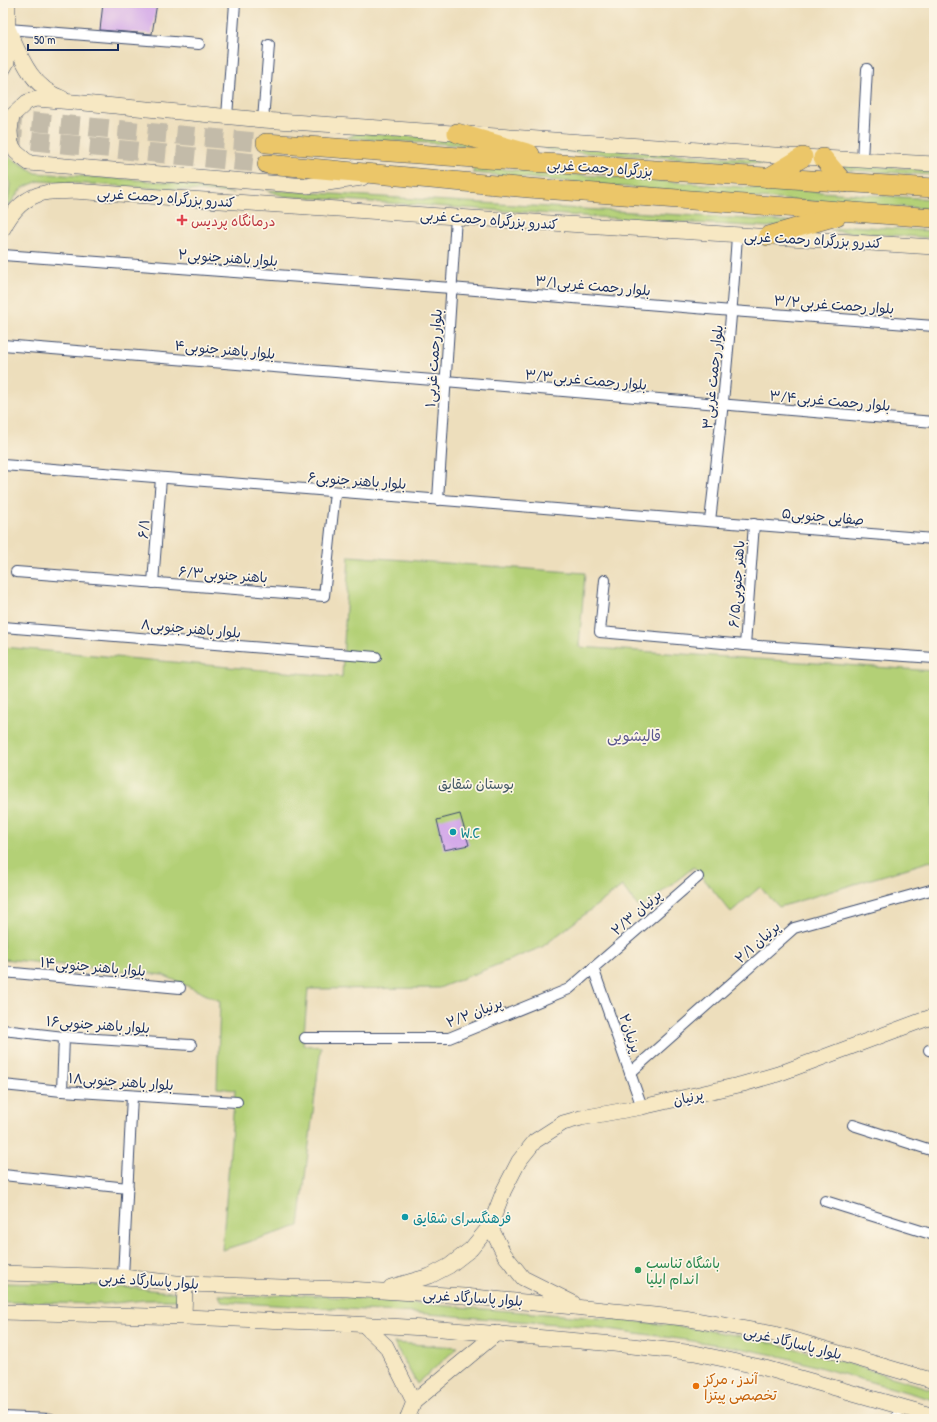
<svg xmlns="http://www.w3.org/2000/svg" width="937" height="1422" font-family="'Patrick Hand','Playpen Sans Arabic',sans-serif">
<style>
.green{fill:#b3d076;stroke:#67806a}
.building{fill:#d1a5e9}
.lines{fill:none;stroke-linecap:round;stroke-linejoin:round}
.highway-tunnel{stroke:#c3bba9;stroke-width:19;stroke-dasharray:19 10;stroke-linecap:butt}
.street-casing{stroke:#3a496c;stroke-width:12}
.secondary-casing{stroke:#3a496c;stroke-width:16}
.highway-casing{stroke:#3a496c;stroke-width:20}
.street{stroke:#fff;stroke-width:10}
.secondary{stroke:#f7e8c3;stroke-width:15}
.highway{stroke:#ebc669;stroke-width:19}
.health-dot{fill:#e0444e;stroke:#fcf5e5;stroke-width:1.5}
.culture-dot{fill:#0f9aa8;stroke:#fcf5e5;stroke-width:1.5}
.leisure-dot{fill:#2e9e5b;stroke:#fcf5e5;stroke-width:1.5}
.food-dot{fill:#e8710a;stroke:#fcf5e5;stroke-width:1.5}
.labels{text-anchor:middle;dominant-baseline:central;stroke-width:3.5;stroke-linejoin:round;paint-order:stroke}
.street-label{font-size:14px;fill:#1b2f5e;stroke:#fcf5e5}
.health-label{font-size:14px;fill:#be3a42;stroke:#fcf5e5;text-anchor:start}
.park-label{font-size:14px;fill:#415764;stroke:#fcf5e5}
.culture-label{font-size:14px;fill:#0d838f;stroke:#fcf5e5;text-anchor:start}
.leisure-label{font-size:14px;fill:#27864d;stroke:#fcf5e5;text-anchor:start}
.food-label{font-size:14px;fill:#c56008;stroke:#fcf5e5;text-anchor:start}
.neighbourhood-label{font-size:15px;fill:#5b588f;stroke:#fcf5e5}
</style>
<rect width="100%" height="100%" fill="#fcf5e5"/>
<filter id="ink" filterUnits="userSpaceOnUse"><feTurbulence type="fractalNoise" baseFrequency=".025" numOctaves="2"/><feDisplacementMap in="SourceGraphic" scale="8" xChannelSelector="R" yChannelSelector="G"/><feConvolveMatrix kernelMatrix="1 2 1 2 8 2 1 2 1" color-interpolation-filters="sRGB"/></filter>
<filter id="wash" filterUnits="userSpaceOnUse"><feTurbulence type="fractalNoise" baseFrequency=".012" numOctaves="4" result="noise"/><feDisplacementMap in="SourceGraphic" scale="16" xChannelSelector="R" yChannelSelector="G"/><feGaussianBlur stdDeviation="0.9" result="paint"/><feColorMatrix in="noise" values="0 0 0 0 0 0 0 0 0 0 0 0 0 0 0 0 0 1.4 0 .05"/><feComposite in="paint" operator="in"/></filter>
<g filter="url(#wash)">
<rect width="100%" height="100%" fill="#eddebc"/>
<g class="green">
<path d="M357,133l111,7 10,6 -131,-8z"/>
<path d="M538,145l248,16 -11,3 -224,-13z"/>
<path d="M3,153l33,20 174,12 23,8 -194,-12 -17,7 -15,20 3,-24 -7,-21z"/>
<path d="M842,165l92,5v5l-85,-5z"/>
<path d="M474,167l281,21 179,11v10l-210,-13 -251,-23z"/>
<path d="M266,190l532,32 -30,5 -112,-6 -373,-25z"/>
<path d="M852,226l82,5v7l-104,-7z"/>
<path d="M349,556l236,17 -6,74 355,24v189l-155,47 -19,-20 -29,25 -37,-45 -54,42 -18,-23 -80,61 -103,41 -131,1 -5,56 18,2 -22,179 -77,24 13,-160 -18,-2 3,-87 -57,-26 -160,-16v-312l339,30z"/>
<path d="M3,1283l97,2 81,8 -1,7h-35l-41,4 -101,-2z"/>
<path d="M293,1294c81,5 161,13 241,19 77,6 155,11 230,28 58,13 114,32 170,49v10l-150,-43 -49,-10 -141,-20 -178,-14 -194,-11 -3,-7 33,2z"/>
<path d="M394,1343l64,4 -41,37z"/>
</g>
<g id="blocks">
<g class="building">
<path d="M103,3h54l-5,31 -52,-4z"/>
<path d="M460,814l9,31 -25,5 -7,-30z"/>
</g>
</g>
</g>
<g filter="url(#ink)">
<use href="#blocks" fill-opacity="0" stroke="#3a496c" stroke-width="1"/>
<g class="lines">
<g class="highway-tunnel">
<path d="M3,119l263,24"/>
<path d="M3,138l264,26"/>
</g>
<g class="street-casing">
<g id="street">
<path d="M8,29l191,15"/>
<path d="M227,117l8,-114"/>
<path d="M263,120l6,-75"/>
<path d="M862,160l5,-91"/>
<path d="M3,255l448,33 281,23 202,15"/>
<path d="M3,345l442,36 489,41"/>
<path d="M3,465l931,74"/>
<path d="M438,500l18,-283"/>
<path d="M710,521c11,-95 21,-190 27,-286"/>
<path d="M16,572l308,24 11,-104"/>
<path d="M605,580l-5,52 145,13 189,13"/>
<path d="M153,583l8,-105"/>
<path d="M3,627l373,30"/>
<path d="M745,645l9,-121"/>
<path d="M593,968l49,139"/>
<path d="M3,972l177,16"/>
<path d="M3,1030l61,7 127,8"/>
<path d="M305,1038h144l120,-49 129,-112"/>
<path d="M929,1050l5,1"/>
<path d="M630,1073l164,-145 140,-39"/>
<path d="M3,1085l59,6 175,11"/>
<path d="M62,1091l2,-54"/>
<path d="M853,1125l81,26"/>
<path d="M3,1175l125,13"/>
<path d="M825,1201l109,34"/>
<path d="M123,1277l9,-181"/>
<path d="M3,1417l48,2"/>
<path d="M896,1419l5,-13"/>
</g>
</g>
<g class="secondary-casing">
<g id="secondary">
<path d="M8,29c12,26 23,59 54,69"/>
<path d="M3,69l4,-7 1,-59"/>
<path d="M21,157l8,6 278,23 55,-8"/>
<path d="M29,163l-13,-11 -5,-8 -1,-13 2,-15 15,-14 9,-3 37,3 190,18 540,37 131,7"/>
<path d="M3,229c9,-18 22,-32 41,-36 9,-2 20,-1 29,-2l383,26 478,30"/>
<path d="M490,1226l14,28 19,24 50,25"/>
<path d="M3,1273l120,4 62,7 163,5 116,7 220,22 90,16 160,47"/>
<path d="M391,1287l39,-11 19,-10 22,-17 19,-23 14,-36 15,-29 16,-20 28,-18 18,-5 61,-11 101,-23 35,-10 156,-58"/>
<path d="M3,1312l181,5 152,6 106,6 172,15 81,9 70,15 169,48"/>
<path d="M184,1317l1,-33"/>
<path d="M364,1325l22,21 28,56"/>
<path d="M407,1419l7,-17 83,-69"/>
</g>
</g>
<g class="highway-casing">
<g id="highway">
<path d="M457,133l73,21"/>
<path d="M266,143l264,19 404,26"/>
<path d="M823,158l21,25"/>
<path d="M267,164l262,24 405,30"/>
<path d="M768,178l35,-21"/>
<path d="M768,236l69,-20"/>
</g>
</g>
<use href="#street" class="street"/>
<use href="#secondary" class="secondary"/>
<use href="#highway" class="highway"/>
</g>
</g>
<path class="health-dot" d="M180 214h4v4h4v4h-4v4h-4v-4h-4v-4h4z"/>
<g class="culture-dot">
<circle cx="453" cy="832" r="4"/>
<circle cx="405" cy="1217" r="4"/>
</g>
<circle class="leisure-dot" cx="638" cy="1270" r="4"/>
<circle class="food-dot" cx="696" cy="1386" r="4"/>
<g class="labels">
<g class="street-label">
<text transform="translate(600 167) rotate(4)">بزرگراه رحمت غربی</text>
<text transform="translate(166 197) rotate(4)">کندرو بزرگراه رحمت غربی</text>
<text transform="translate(489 219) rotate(4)">کندرو بزرگراه رحمت غربی</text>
<text transform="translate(813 239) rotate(3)">کندرو بزرگراه رحمت غربی</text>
<text transform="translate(228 257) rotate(4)">بلوار باهنر جنوبی۲</text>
<text transform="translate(593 285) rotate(5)">بلوار رحمت غربی۳/۱</text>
<text transform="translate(834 304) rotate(4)">بلوار رحمت غربی۳/۲</text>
<text transform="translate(225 349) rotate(5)">بلوار باهنر جنوبی۴</text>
<text transform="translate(433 358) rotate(-86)">بلوار رحمت غربی۱</text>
<text transform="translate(712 377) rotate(-84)">بلوار رحمت غربی۳</text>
<text transform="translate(586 379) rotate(5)">بلوار رحمت غربی۳/۳</text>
<text transform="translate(830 400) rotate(5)">بلوار رحمت غربی۳/۴</text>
<text transform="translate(357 480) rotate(4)">بلوار باهنر جنوبی۶</text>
<text transform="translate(823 516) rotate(5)">صفایی جنوبی۵</text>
<text transform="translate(143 529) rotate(-85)">۶/۱</text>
<text transform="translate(223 574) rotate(4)">۶/۳باهنر جنوبی</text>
<text transform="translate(736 584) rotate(-86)">باهنر جنوبی۶/۵</text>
<text transform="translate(191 628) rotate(5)">۸بلوار باهنر جنوبی</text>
<text transform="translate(636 912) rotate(-41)">پرنیان ۲/۳</text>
<text transform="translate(757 942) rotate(-42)">پرنیان ۲/۱</text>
<text transform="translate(93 966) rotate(5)">بلوار باهنر جنوبی۱۴</text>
<text transform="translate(474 1012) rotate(-21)">پرنیان ۲/۲</text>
<text transform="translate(98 1024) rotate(4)">بلوار باهنر جنوبی۱۶</text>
<text transform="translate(631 1033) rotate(71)">پرنیان۲</text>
<text transform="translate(121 1081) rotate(4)">۱۸بلوار باهنر جنوبی</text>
<text transform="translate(688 1097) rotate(-13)">پرنیان</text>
<text transform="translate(149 1280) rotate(4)">بلوار پاسارگاد غربی</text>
<text transform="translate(473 1297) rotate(4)">بلوار پاسارگاد غربی</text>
<text transform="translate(793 1342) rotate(14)">بلوار پاسارگاد غربی</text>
</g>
<g class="health-label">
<text x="191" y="220">درمانگاه پردیس</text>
</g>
<g class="park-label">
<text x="476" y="783">بوستان شقایق</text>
</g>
<g class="culture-label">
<text x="461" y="832">W.C</text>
<text x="413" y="1217">فرهنگسرای شقایق</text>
</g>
<g class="leisure-label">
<text x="646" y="1262">باشگاه تناسب<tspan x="646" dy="16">اندام ایلیا</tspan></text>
</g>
<g class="food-label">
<text x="704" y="1378">آندز ، مرکز<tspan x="704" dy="16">تخصصی پیتزا</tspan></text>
</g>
<g class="neighbourhood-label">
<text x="634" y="735">قالیشویی</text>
</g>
</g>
<rect width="937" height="1422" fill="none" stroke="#fcf5e5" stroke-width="16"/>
<path d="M28 44v6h90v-6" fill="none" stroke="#1b2f5e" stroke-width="2"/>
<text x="34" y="44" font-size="12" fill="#1b2f5e" stroke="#fcf5e5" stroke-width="3" paint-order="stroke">50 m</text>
</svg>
